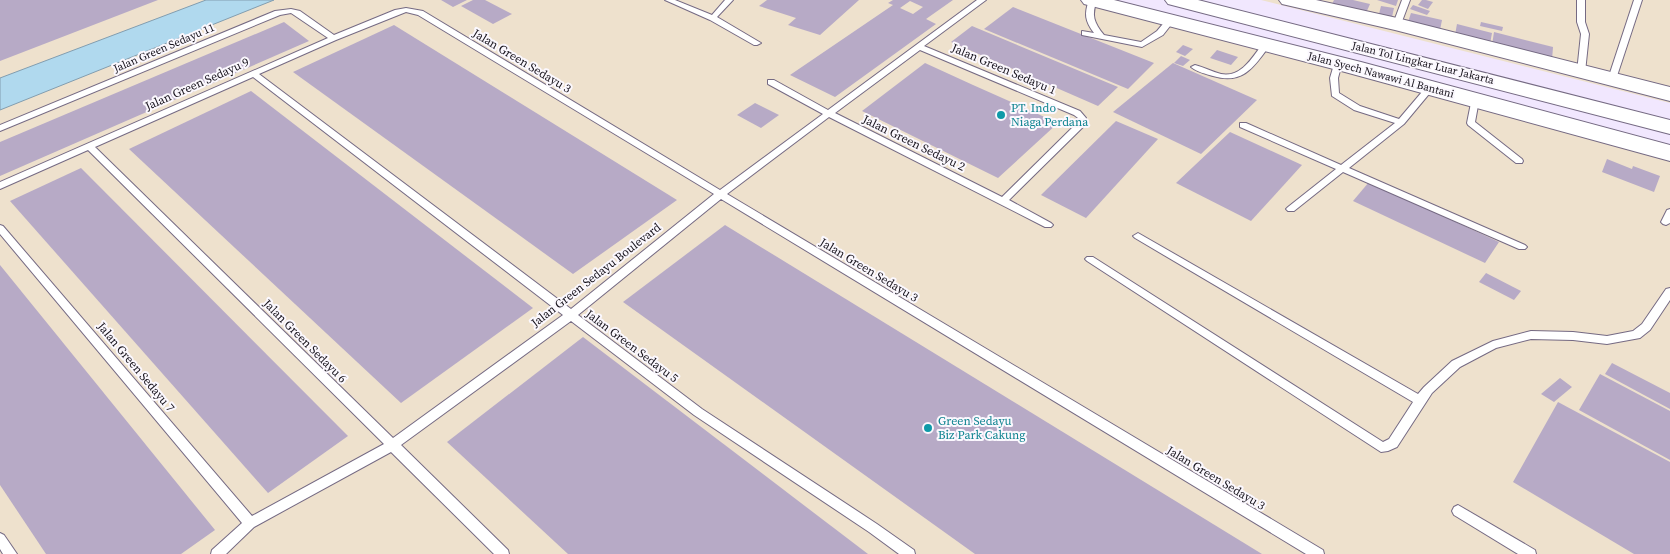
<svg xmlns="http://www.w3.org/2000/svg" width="1670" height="554" font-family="'Source Serif 4',serif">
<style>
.industrial{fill:#eee1cd}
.water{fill:#b0d9ee;stroke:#829daf}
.building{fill:#b7aac6;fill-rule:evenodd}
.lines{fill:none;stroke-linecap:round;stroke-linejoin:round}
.service-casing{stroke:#756a83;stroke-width:2}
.trunk-casing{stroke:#756a83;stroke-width:2}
.motorway-casing{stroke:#756a83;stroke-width:2}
.service{fill:#fff;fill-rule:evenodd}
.trunk{fill:#fff;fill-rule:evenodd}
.motorway{fill:#fff;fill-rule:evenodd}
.culture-dot{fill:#0f9aa8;stroke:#fbf8fe;stroke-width:2}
.labels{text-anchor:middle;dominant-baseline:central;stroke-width:4;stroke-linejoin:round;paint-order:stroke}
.far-street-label{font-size:11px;fill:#16121b;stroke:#fbf8fe}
.street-label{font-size:12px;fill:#16121b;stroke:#fbf8fe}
.culture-label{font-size:12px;fill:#0d838f;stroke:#fbf8fe;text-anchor:start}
</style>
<rect width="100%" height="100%" fill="#f1e7fe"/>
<g class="industrial">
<path d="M0,0h1080l590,149v405h-1670z"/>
<path d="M1261,0h409v103z"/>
</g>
<path class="water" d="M206,0h68l-274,110v-32z"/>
<g class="building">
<path d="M0,0h158l-158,61z"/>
<path d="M441,0h26l-14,7z"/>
<path d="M473,0h12l27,14 -19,10 -32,-18z"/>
<path d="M767,0h92l-39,35 -32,-10 8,-7 -37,-12z"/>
<path d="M893,0h60l-27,19 10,5 -101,73 -45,-22 103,-70 -5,-2zM910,1l13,6 -10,7 -13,-6z"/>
<path d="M1334,0h19l17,4 -4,9 -34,-9z"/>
<path d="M1377,0h21l-2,6z"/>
<path d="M1422,0h4l7,2 -5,7 -10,-4z"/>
<path d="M1413,5l17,6 -3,4 -17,-6z"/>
<path d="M1381,6l13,2 -2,9 -13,-3z"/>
<path d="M1013,7l141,56 -26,26 -144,-60z"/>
<path d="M1411,13l31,7 -2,10 -32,-8z"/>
<path d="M284,22l25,19 -309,135v-34z"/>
<path d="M1481,22l22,5 -1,4 -22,-5z"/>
<path d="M1457,24l35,9 -2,11 -35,-9z"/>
<path d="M394,25l283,175 -104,74 -280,-202z"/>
<path d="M972,26l146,61 -20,19 -147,-64z"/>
<path d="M1494,32l59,15 -1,13 -60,-15z"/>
<path d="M1183,45l10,4 -8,7 -9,-4z"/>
<path d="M1217,50l21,7 -7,8 -21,-7z"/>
<path d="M1181,56l9,4 -7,6 -9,-3z"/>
<path d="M925,63l48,22 85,38 -60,55 -136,-67z"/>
<path d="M1173,63l84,37 -56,54 -88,-42z"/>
<path d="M251,91l282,217 -132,95 -272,-254z"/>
<path d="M755,103l24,12 -18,13 -24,-13z"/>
<path d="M1116,121l42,18 -72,79 -45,-23z"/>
<path d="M1230,132l72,33 -51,56 -75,-38z"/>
<path d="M1607,159l25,10 1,-3 27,10 -6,16 -52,-20z"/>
<path d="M81,168l267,268 -80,57 -258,-292z"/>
<path d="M1369,182l130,60 -14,21 -132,-62z"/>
<path d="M725,225l537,329h-287l-352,-252z"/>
<path d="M0,265l215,265 -34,24h-135l-46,-69z"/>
<path d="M1486,273l35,18 -7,9 -35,-18z"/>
<path d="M583,337l285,217h-300l-121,-112z"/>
<path d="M1612,363l58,30v16l-65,-35z"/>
<path d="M1600,374l70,37v49l-91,-50z"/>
<path d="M1560,378l12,9 -18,15 -13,-8z"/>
<path d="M1558,402l112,60v92h-36l-121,-72z"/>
</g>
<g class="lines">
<g class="service-casing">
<g id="service">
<path d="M665,0h10l37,15 13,-15h8l-16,17 44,26 -4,2h-3l-44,-25z"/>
<path d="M977,0h9l-62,46 156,65 6,7 -3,9 -74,73 42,23 2,2 -2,2h-6l-216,-110 -102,77 596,356 1,4h-18l-585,-355 -143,116 124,94 175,115 37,26 1,4h-16l-30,-22 -175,-117 -123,-94 -170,124 107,105 1,4h-15l-103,-102 -137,75 -28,27h-15l1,-4 30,-27 -242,-289v-9l3,1 249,290 132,-72 -296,-294 -88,39v-7l328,-144 -34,-23 -3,-2 -11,2 -280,116v-6l275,-114 16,-2 9,2 34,24 61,-25 11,-2 17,3 297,179 103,-76 -55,-30v-4h6l54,30zM406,12l12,3 296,179 -143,115 -312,-235 77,-34zM920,50l154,65 4,3 -2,6 -74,73 -167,-84zM253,77l310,238 -170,123 -298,-291z"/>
<path d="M1089,0h8c-6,15 -3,23 7,35l37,7 16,-11 10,-12h6l1,2 -11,14 -21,12 -60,-12v-4l12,2c-9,-12 -10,-19 -5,-33z"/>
<path d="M1402,0h8l-9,24 -1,2h-6l-1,-2z"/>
<path d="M1577,0h8v22l4,12 -4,38 -4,2 -4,-2 4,-38 -4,-12z"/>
<path d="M1634,0h8l-26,79 -4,2h-3l-1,-2z"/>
<path d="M1263,43h6l1,2c-16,22 -27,40 -57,31 -7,-2 -16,-4 -22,-9l4,-2c9,2 17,7 26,9 20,4 32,-17 42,-31z"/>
<path d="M1335,61h3l4,2 -4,15 1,15 21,13 39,13 28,-33h6l1,2 -30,36 -55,44 176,77 2,2 -2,2h-6l-176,-77 -49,39h-6l-2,-2 2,-2 48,-38 -96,-42v-4h6l95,42 54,-42 -41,-13 -22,-14 -2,-18z"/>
<path d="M1472,98h6l1,2 -4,22 47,37 1,2 -1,2h-6l-48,-38 -1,-2z"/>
<path d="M1670,209v14l-4,2 -3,-1 -2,-2 6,-12z"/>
<path d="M1138,233l280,161 6,-7 28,-26 41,-20 38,-10 42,1 34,4 26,-5 9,-7 24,-35 4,-1v12l-20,30 -10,8 -33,6 -34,-4 -42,-1 -35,9 -36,19 -28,26 -35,54 -9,4 -7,1 -294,-191 -2,-2 2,-2h6l290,185 6,-3 24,-37 -278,-164 -2,-2z"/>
<path d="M1458,505l77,45 1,4h-18l-64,-39 -2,-4 2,-4z"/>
<path d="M0,533l4,2 13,19h-14l-3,-5z"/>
</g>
</g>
<g class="trunk-casing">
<g id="trunk">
<path d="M1081,0h33l247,62 309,83v16l-325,-89 -261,-68z"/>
<path d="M1279,0h37l81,18 273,69v14l-275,-71 -113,-26z"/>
</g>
</g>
<g class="motorway-casing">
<path id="motorway" d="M1165,0h33l472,120v14l-502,-130z"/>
</g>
<use href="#service" class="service"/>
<use href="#trunk" class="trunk"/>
<use href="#motorway" class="motorway"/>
</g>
<g class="culture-dot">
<circle cx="1001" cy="115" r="5"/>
<circle cx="928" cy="428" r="5"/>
</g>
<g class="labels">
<g class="far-street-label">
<text transform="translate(164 48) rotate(-23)">Jalan Green Sedayu 11</text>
<text transform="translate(1423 63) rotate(14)">Jalan Tol Lingkar Luar Jakarta</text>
<text transform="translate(1381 75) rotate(15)">Jalan Syech Nawawi Al Bantani</text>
</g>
<g class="street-label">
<text transform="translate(522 61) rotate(31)">Jalan Green Sedayu 3</text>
<text transform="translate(1004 69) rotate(23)">Jalan Green Sedayu 1</text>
<text transform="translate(197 84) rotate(-24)">Jalan Green Sedayu 9</text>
<text transform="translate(914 143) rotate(26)">Jalan Green Sedayu 2</text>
<text transform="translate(869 270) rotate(31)">Jalan Green Sedayu 3</text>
<text transform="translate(596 275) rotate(-38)">Jalan Green Sedayu Boulevard</text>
<text transform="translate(305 341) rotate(45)">Jalan Green Sedayu 6</text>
<text transform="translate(632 346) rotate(37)">Jalan Green Sedayu 5</text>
<text transform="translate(136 367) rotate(50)">Jalan Green Sedayu 7</text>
<text transform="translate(1216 478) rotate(31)">Jalan Green Sedayu 3</text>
</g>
<g class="culture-label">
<text x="1011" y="108">PT. Indo<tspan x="1011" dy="14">Niaga Perdana</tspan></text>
<text x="938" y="421">Green Sedayu<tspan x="938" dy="14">Biz Park Cakung</tspan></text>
</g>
</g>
</svg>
